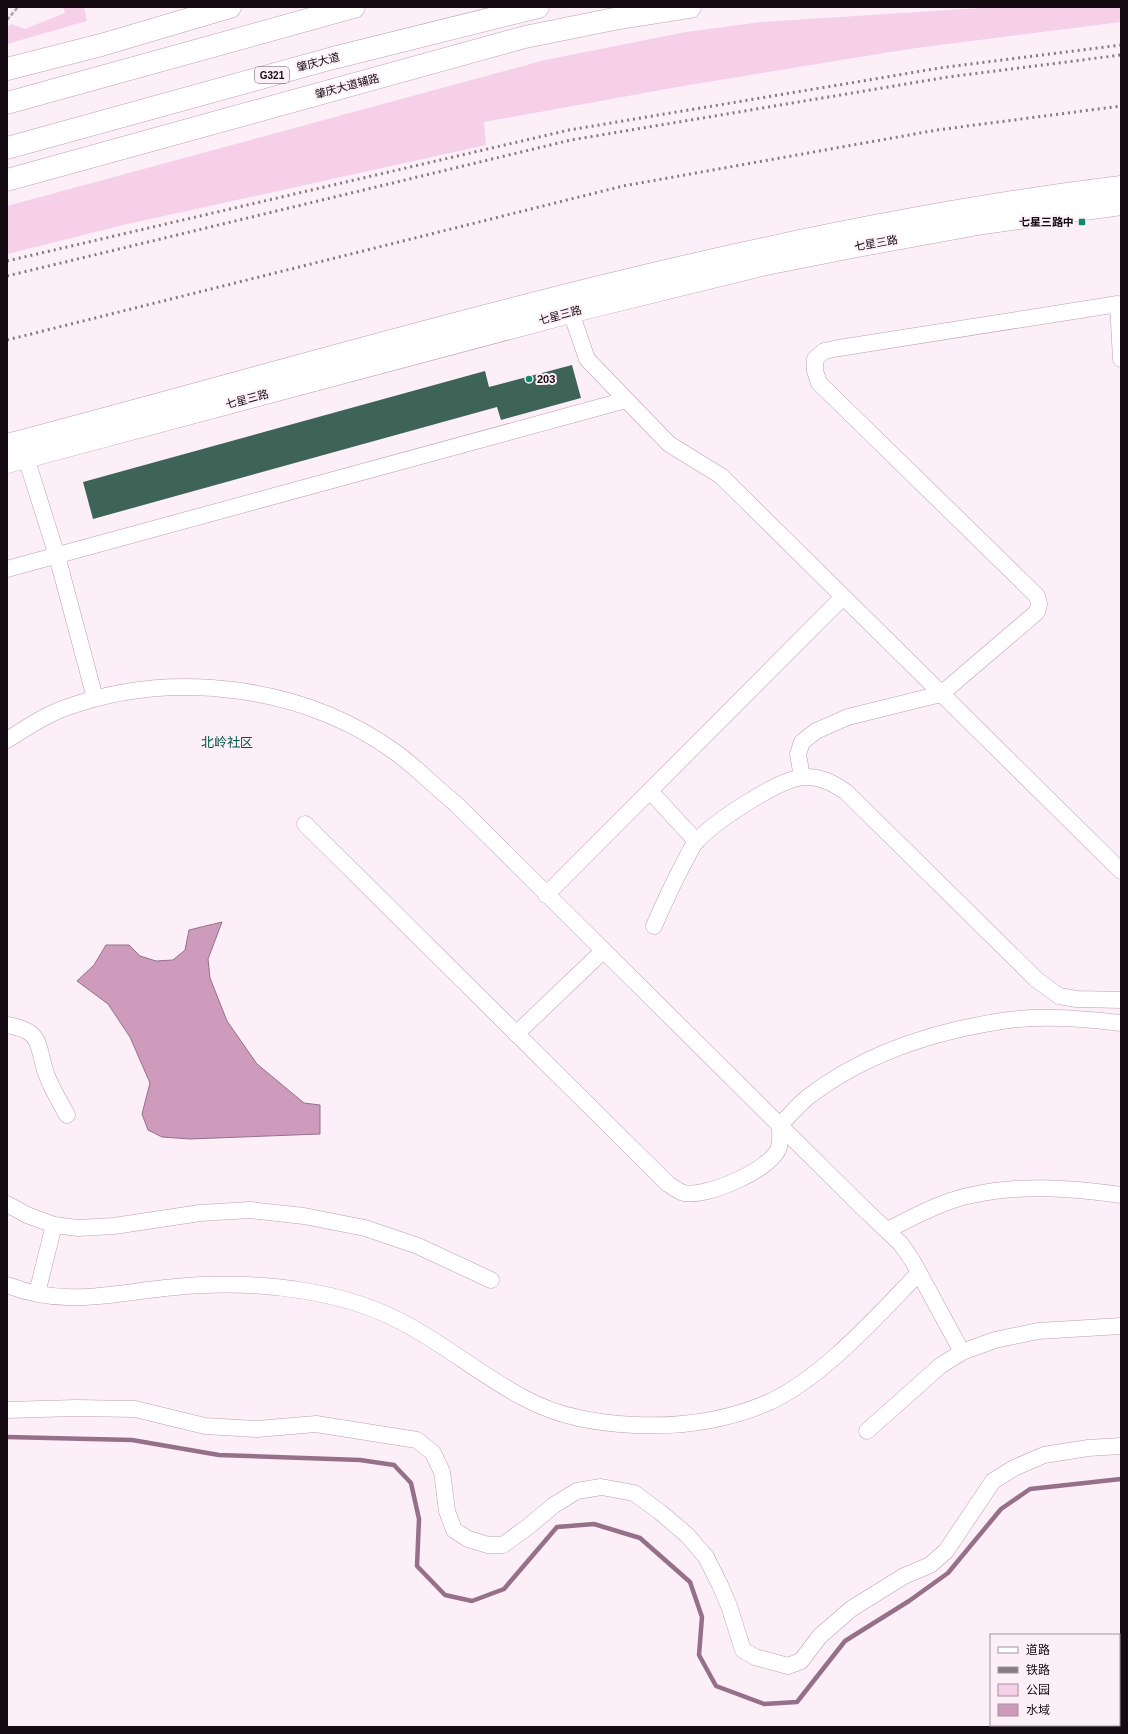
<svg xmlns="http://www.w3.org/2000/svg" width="1128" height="1734" font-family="Arial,'Noto Sans SC',sans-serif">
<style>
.green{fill:#f6cfe8}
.water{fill:#ce9bbc;stroke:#967089}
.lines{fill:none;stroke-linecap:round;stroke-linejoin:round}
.stream{stroke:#967089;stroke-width:4.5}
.building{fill:#3d6457}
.street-casing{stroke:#bf9eb3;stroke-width:17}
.secondary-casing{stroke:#bf9eb3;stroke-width:23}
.highway-casing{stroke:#bf9eb3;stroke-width:23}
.path{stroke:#b0a3ab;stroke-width:2.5;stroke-dasharray:4 2;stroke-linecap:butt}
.street{stroke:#fff;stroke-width:16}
.secondary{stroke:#fff;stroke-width:22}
.highway{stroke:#fff;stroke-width:22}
.rail{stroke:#877a82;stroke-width:3;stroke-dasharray:2 4;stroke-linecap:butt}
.poi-dot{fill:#108a6d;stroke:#fdeff8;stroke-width:1.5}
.labels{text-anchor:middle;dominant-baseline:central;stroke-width:4;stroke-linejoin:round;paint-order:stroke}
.shield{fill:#fdeff8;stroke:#5b4f56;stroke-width:1}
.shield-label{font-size:10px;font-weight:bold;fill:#150a11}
.street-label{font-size:11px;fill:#150a11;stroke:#fdeff8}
.poi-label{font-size:11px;font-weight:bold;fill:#150a11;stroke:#fdeff8;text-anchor:end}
.quarter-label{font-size:13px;fill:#005643;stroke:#fdeff8}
</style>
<rect width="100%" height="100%" fill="#fdeff8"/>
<g class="green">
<path d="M63,7h21l3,14 -80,23v-16l4,-4 14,5 40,-16z"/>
<path d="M996,7h125v15l-212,27 -226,37 -199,36 2,23 -363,80 -116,29v-48l538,-146 141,-28 75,-10z"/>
</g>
<path class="water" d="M222,922l-14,37 2,19 17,43 30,43 47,39 16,2v29l-130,5 -28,-2 -14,-7 -6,-16 8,-31 -20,-46 -22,-33 -31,-23 17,-16 12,-20h23l11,11 16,5 17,-1 12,-10 4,-20z"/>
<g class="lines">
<path class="stream" d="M7,1437l125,3 87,15 141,5 34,5 17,18 8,36 -2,47 28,29 27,6 32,-12 53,-62 37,-3 46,14 50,44 12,35 -3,38 17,31 48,18 33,-2 48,-61 64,-40 39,-28 53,-64 29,-20 91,-10"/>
</g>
<path class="building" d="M572,365l9,33 -80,22 -4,-13 -404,112 -10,-37 402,-111 4,16z"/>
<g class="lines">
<g class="street-casing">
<g id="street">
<path d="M567,301l20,58 82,85 52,32 400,395"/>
<path d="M23,448l34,108 38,142"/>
<path d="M7,569l619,-169"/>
<path d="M7,740c19,-12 38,-25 58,-32 107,-39 237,-23 330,44 21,15 40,35 60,51l406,403 40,38 11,16 50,92"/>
<path d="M802,777l-4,-23 4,-12 14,-11 32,-14 93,-23 96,-82 2,-8 -2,-8 -218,-213 -4,-12v-12l9,-8 15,-3 279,-44 3,55"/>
<path d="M650,791l46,50"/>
<path d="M305,824l363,360c5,3 11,8 16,9 22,5 89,-24 95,-46 2,-6 1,-15 1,-22 9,-9 18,-20 28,-28 57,-44 130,-67 201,-77 37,-5 76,-1 112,3"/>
<path d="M546,895l297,-298"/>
<path d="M654,926c10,-23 20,-45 32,-67 3,-5 6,-14 11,-18 17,-19 81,-62 107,-64 16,-1 29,6 42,15l191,188 22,16 18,3 44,1"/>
<path d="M7,1025c38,6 29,22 40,51 5,13 13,26 20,39"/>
<path d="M516,1034l87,-83"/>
<path d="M7,1204l20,11 27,10 24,3 36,-2 86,-13 50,-3 54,6 61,12 53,18 73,34"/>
<path d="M887,1230c27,-13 55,-29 85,-35 49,-11 100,-7 149,0"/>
<path d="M7,1285c56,22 102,9 158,3 47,-5 94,-5 140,3 31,5 63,14 91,28 45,22 84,56 128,79 35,19 72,25 111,27 46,2 90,-4 132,-22 55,-24 111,-88 152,-130"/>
<path d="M37,1293l17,-68"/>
<path d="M7,1410l69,-2 59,1 70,17 52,3 59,-5 101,16 16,13 9,19 5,39 7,19 14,9 20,6h15l26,-19 25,-21 23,-14 24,-4 33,6 26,19 27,23 19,22 14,28 9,21 14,44 12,7 33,9 13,-5 19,-25 31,-27 53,-33 26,-11 16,-14 47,-70 21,-13 30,-13 44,-7 33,-2"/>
<path d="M867,1431l73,-65 22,-14 33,-12 43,-9 83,-5"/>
</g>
</g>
<g class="secondary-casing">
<g id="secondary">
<path d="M7,69l94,-24 129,-38"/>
<path d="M7,180l518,-143 89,-18 76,-12"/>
<path d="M7,445c368,-97 735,-212 1114,-258"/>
<path d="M7,462l563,-150 196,-48 91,-18 126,-23 138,-19"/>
</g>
</g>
<g class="highway-casing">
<g id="highway">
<path d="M7,103l347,-96"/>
<path d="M7,148l326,-90 205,-51"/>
</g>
</g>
<path class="path" d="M7,20l11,-13"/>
<use href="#street" class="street"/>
<use href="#secondary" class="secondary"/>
<use href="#highway" class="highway"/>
<g class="rail">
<path d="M7,261l562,-131 377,-63 175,-22"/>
<path d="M7,276l564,-136 377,-63 173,-22"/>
<path d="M7,340l616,-154 314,-56 184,-24"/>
</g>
</g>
<g class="poi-dot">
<rect x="1078" y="218" width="8" height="8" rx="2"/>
<circle cx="529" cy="379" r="4"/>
</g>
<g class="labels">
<rect class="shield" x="255" y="67" width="34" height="16" rx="3"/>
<g class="shield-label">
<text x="272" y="75">G321</text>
</g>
<g class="street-label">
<text transform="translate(318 62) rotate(-15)">肇庆大道</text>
<text transform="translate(347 86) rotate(-15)">肇庆大道辅路</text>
<text transform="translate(876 243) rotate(-10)">七星三路</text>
<text transform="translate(560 315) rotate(-15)">七星三路</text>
<text transform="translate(247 399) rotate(-15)">七星三路</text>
</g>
<g class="poi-label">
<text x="1074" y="222">七星三路中</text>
<text x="537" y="379" text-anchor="start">203</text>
</g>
<g class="quarter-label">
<text x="227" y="742">北岭社区</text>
</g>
</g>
<rect width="1128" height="1734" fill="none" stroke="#150a11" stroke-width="16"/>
<rect x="990" y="1634" width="130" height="92" fill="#fdeff8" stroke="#a0939c"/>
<rect x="998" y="1647" width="20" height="6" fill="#ffffff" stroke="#a0939c"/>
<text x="1026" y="1654" font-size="12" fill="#150a11">道路</text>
<rect x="998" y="1667" width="20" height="6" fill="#877a82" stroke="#a0939c"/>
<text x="1026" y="1674" font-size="12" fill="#150a11">铁路</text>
<rect x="998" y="1684" width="20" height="12" fill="#f6cfe8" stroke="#a0939c"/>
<text x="1026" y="1694" font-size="12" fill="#150a11">公园</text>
<rect x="998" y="1704" width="20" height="12" fill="#ce9bbc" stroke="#a0939c"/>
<text x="1026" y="1714" font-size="12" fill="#150a11">水域</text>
</svg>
